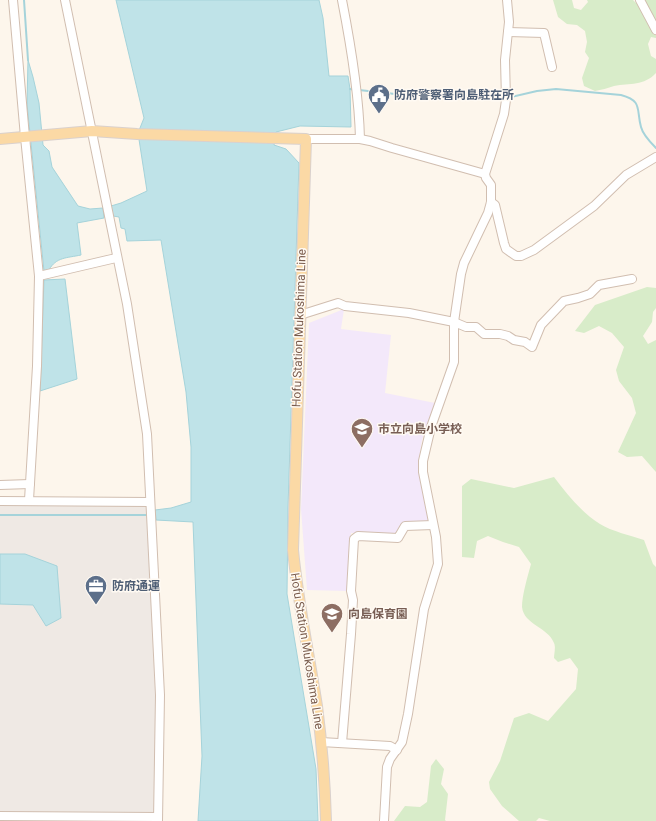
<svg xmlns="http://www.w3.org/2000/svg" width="656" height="821" font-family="Roboto,'Noto Sans JP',sans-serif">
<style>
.industrial{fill:#efe9e4}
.education{fill:#f3e8fa}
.green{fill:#d8ecc9}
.water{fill:#bfe3e8;stroke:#a5d3da}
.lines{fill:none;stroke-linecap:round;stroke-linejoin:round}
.stream{stroke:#a5d3da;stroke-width:2}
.minor-casing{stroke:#d1beb0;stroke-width:10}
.major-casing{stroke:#dad1cd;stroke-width:12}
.minor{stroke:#fff;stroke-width:8}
.major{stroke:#fbd9a5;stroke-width:10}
.labels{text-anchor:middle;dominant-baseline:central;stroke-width:3;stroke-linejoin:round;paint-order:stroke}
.service-label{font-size:12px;font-weight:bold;fill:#4e5e75;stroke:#fffaf3;text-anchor:start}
.street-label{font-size:12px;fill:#7a5c4d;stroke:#fffaf3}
.education-label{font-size:12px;font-weight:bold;fill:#785e54;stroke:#fffaf3;text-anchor:start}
</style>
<rect width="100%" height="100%" fill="#fdf6ec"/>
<path class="industrial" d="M0,501l150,1 10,193 -2,126h-158z"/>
<path class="education" d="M344,309l-3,20 50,6 -6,58 50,10 -13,37 -3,18 2,20 8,46h-27l-7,11 -44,-2 -3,58 -41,-1 -6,-81 8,-186z"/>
<g class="green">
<path d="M553,0h19l2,8 7,2 7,-8 -1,-2h46l3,3 7,-3h13v38l-5,-1 -3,7 3,12 5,3v14c-12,13 -26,10 -42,13 -6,2 -13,4 -19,5l-11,-5 -2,-8 7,-20 -4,-6 2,-10 -2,-11 -8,-6 -10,-1 -9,-7z"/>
<path d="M647,287l9,1v20l-3,4 -1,10 -9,14 5,8 8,-4v132l-14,-16 -15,1 -9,-5 18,-39 -4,-15 -13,-17 -3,-11 8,-23 -12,-14 -13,-7 -15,7 -9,-2 20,-26z"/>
<path d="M554,477c13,17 28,36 46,47 11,7 32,12 44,16l9,24 3,3v254h-106l-11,-3 -3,3h-17l-17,-15 -12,-17 -1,-7 11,-21 14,-43 15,-5 19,8 28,-32 2,-20 -8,-11 -12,4 -4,-4c0,-4 2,-11 0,-15 -6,-16 -30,-18 -32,-36 0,-12 6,-32 9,-43l-12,-17 -16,-5 -15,-6 -11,5 -3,17 -12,-1v-71l9,-7 43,9z"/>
<path d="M436,759l8,10 -3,15 7,10 -3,26 1,1h-52l11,-15 15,1 7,-5 4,-36z"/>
</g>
<g class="water">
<path d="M116,0h203l4,18 6,58h19l2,13 1,38 -51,-1 -24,6 -2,13 12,4 13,14 -11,345 -1,86 29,175 2,52h-120l4,-65 -9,-234 -37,-2 -1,-10 16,-2 20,-6v-55l-5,-55 -25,-152 -34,1 -2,-12 -4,-1 -2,-11 -6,-1 -2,-10 10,-3 26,-12 -9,-58 6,-15z"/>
<path d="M28,60l5,17 6,26 4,42 6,6 3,16 26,39 12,3 13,-1 1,10 -27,5 4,32c-14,3 -25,2 -32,15l-5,1 -17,-167z"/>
<path d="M65,279l12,100 -37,12 4,-111z"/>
<path d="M0,554h25l32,12 4,52 -15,8 -13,-21 -33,-1z"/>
</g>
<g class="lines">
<g class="stream">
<path d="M24,0l4,60"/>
<path d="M350,89l5,1"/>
<path d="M359,90l36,4 108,4"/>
<path d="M507,98l30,-7 19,-2 65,6c22,6 15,14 20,32 2,8 9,15 15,21"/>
<path d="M0,515h149"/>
</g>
<g class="minor-casing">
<g id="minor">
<path d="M13,0l12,137 14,139 -2,90 -8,134"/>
<path d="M65,0l62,304 20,130 13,261 -2,126"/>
<path d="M342,0c9,46 17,93 18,139"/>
<path d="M640,0l16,30"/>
<path d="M508,32l36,1 8,34"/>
<path d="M306,139h54l10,2 22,7 93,26"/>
<path d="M491,202l4,3 9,38 2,6 10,7h5l13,-6 60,-44 32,-31 30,-18"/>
<path d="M39,276l77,-18"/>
<path d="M300,315l38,-12 7,3 64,7 45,9 12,5h10l8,7h16l8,2 6,4 11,2 7,5 9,-22 23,-24 14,-3 12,-4 9,-9 33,-6"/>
<path d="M0,485l30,-1"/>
<path d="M0,501l150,1"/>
<path d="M321,742l69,4 7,4"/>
<path d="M342,743l9,-109 2,-34 -2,-9 3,-52 4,-3 40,2 7,-12 28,-1"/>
<path d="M0,816l158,1"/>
<path d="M384,821l3,-54 3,-8 12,-17 6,-28 16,-105 14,-45 -2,-27 -13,-65v-11l8,-34 23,-65v-40l7,-48 3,-11 24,-50 3,-11v-17l-5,-7 -1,-4 19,-60 2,-14 -1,-40 4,-38 -2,-22"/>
</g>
</g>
<g class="major-casing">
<path id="major" d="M0,139l92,-8 45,3 169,5 -13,411c5,53 16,104 24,156 5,38 8,76 9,115"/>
</g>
<use href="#minor" class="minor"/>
<use href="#major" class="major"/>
</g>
<defs>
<g id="civic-pin" transform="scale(1.15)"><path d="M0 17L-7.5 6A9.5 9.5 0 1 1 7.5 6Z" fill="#5c6f8a" stroke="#fffaf3"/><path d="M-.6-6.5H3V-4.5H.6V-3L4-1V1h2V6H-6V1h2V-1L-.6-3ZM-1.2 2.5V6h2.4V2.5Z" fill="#fff"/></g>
<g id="school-pin" transform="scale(1.15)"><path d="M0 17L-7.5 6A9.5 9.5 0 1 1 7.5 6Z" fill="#8d6e63" stroke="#fffaf3"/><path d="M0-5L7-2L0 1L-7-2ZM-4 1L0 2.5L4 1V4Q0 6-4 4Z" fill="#fff"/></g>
<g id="office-pin" transform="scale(1.15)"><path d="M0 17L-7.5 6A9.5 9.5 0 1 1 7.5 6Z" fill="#5c6f8a" stroke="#fffaf3"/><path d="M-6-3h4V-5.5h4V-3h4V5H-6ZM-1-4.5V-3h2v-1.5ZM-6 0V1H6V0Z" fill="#fff"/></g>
</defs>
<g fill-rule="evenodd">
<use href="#civic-pin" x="379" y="95"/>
<use href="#school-pin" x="362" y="429"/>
<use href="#office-pin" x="96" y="586"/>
<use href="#school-pin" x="332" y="614"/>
</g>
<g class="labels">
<g class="service-label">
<text x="394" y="95">防府警察署向島駐在所</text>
<text x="112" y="586">防府通運</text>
</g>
<g class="street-label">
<text transform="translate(299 328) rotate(-88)">Hofu Station Mukoshima Line</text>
<text transform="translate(307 651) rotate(81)">Hofu Station Mukoshima Line</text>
</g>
<g class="education-label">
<text x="378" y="429">市立向島小学校</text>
<text x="348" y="614">向島保育園</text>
</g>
</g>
</svg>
